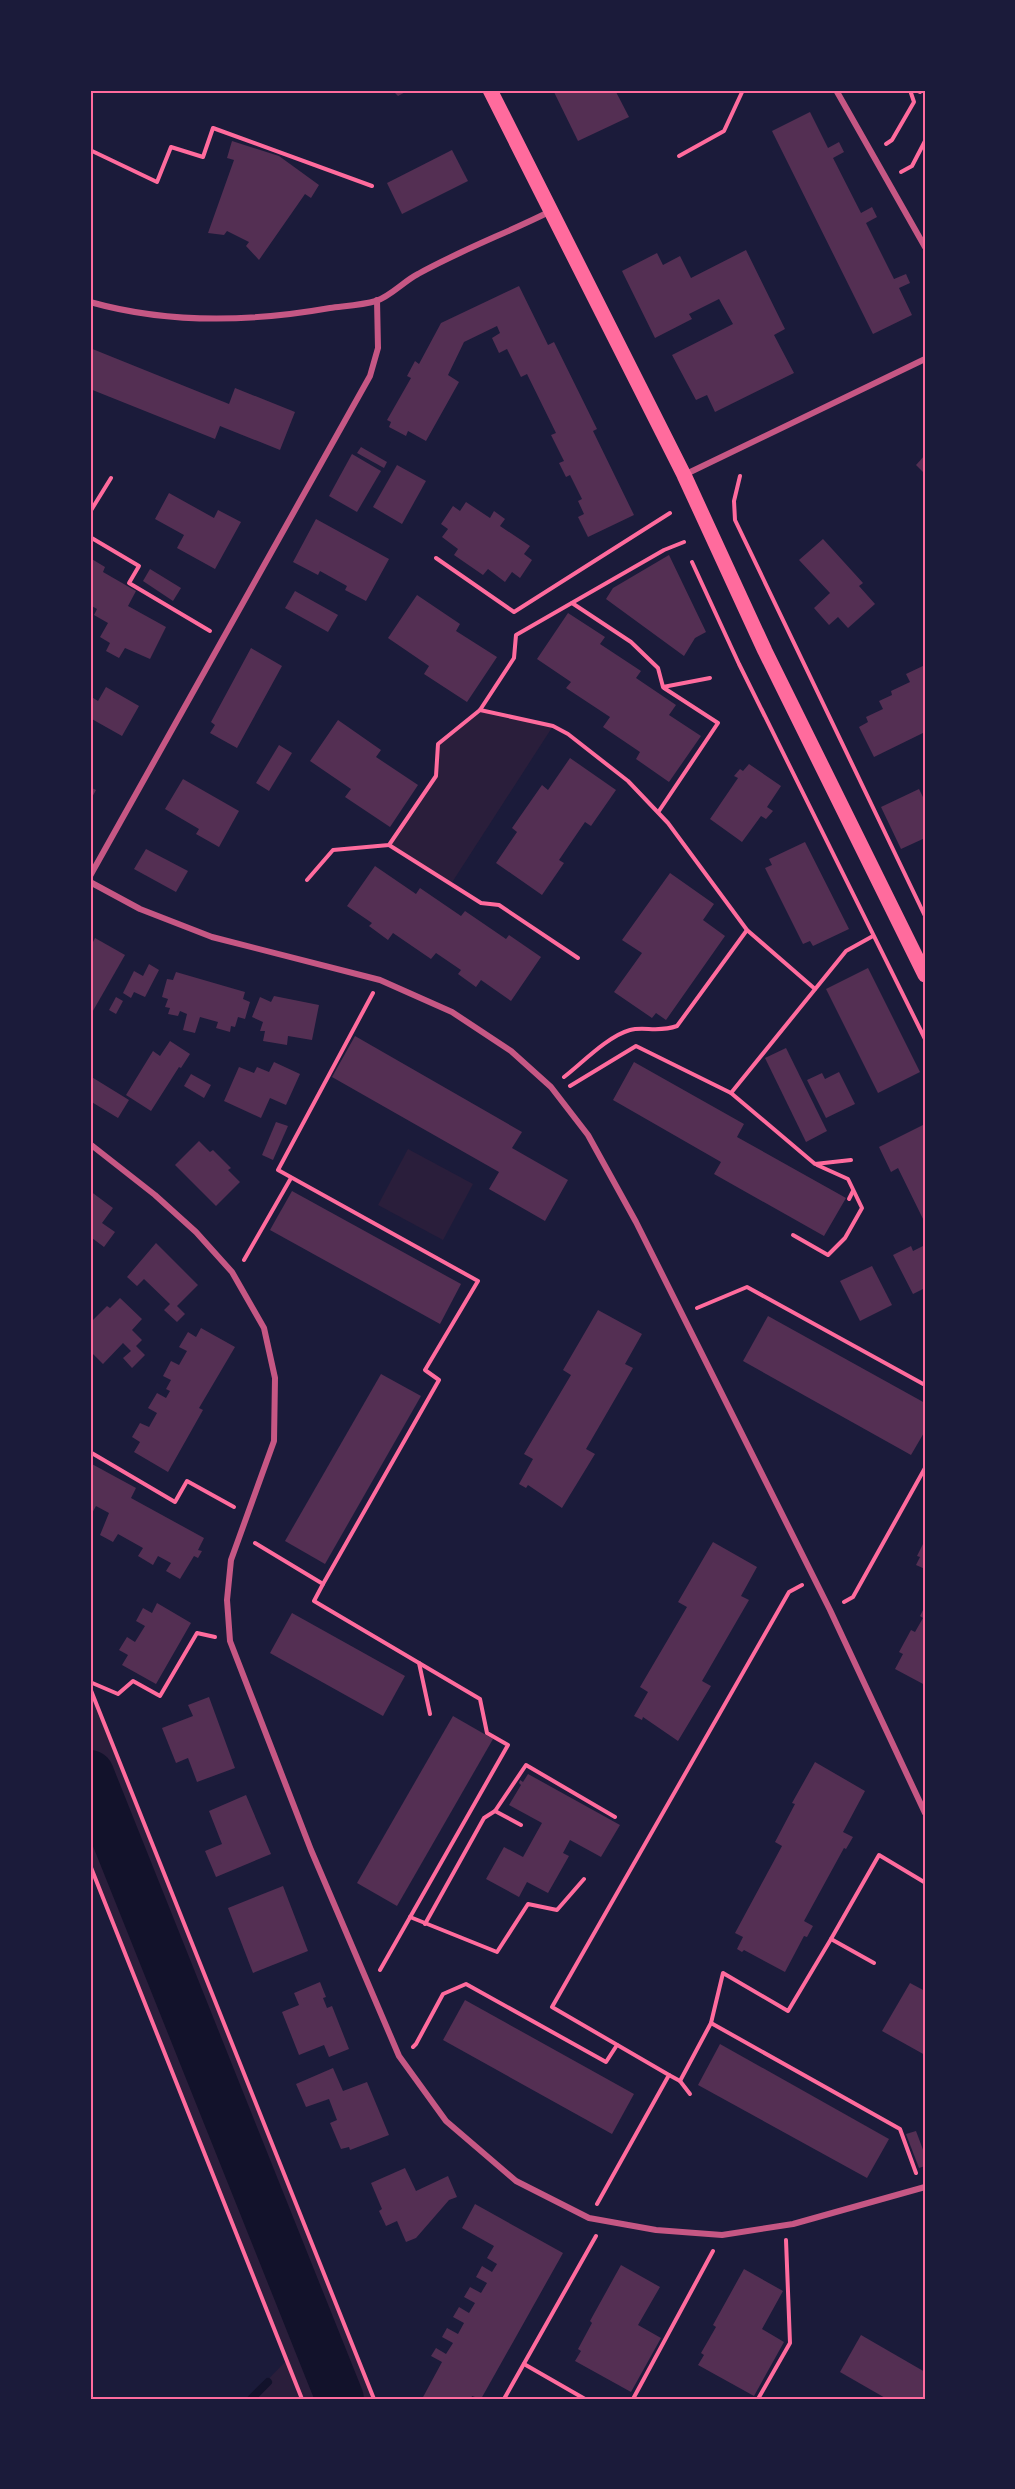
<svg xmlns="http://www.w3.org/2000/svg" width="1015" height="2489" font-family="Literata,serif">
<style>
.green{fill:#2a1e3b}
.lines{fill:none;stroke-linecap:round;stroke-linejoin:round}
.stream{stroke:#12122b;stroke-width:8}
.river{stroke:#12122b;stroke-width:48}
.building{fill:#542f53}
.path{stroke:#ff6b9d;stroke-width:4}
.minor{stroke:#c65784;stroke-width:6}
.primary{stroke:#ff6b9d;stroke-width:15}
.neatline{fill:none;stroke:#ff6b9d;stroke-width:2}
</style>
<rect width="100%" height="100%" fill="#1b1b3a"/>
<g class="green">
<path d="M480,710l73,16 -102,158 -62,-39 46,-68 3,-33z"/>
<path d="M408,1149l65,35 -30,56 -65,-35z"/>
<path d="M90,1688l284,711h-125l38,-39 -197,-495z"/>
</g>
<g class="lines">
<g class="stream">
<path d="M304,2342l10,-10"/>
<path d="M251,2399l17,-17"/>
</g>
<path class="river" d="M90,1774l250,625"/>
</g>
<g class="building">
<path d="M392,90h17l-11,6z"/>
<path d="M553,90h62l14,27 -51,24z"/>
<path d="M810,112l18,36 11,-6 5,10 -11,6 28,55 11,-6 5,10 -11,6 28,56 12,-5 4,9 -11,5 13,27 -39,19 -101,-203z"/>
<path d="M232,141l47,15 40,29 -8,13 -6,-4 -46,66 -13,-14 3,-4 -22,-11 -3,4 -16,-2 26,-73 -7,-2z"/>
<path d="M452,150l16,31 -66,33 -15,-31z"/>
<path d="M746,250l39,79 -11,6 20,38 -79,39 -8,-17 -11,5 -24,-45 61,-31 -14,-25 -30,15 3,5 -37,19 -33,-67 35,-18 6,12 17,-9 11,22z"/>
<path d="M519,286l29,59 6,-3 43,87 -4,2 41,84 -46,22 -10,-20 6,-3 -6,-13 4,-2 -12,-24 -4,2 -7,-14 5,-2 -13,-26 5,-2 -29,-59 -6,3 -14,-28 -8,4 -7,-15 8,-5 -3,-7 -33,16 -16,33 11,7 -33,59 -18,-10 -2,5 -17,-9 2,-5 -4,-2 24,-42 -4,-2 8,-15 4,3 22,-41z"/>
<path d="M90,348l139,56 6,-16 60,24 -15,38 -60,-24 -5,13 -125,-50z"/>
<path d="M361,447l26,15 -3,6 -27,-15z"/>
<path d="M352,454l29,17 -24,41 -28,-16z"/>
<path d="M925,455v19l-9,-9z"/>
<path d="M397,465l29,16 -24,43 -29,-17z"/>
<path d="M169,493l45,25 4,-8 23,12 -26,47 -38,-21 7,-13 -29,-16z"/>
<path d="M466,502l24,16 4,-7 11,8 -5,7 30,20 -6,8 8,6 -12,18 -8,-6 -7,10 -17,-13 -5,6 -29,-20 4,-6 -16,-12 6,-8 -7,-5 12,-18 7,5z"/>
<path d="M316,519l73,40 -23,42 -21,-11 2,-4 -27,-15 -2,4 -25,-13z"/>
<path d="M823,539l40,44 -4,3 16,18 -27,24 -10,-11 -9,8 -15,-17 16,-15 -31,-33z"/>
<path d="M669,555l37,77 -11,6 -11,18 -78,-57 7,-11z"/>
<path d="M90,558l15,9 -2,5 33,19 -8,15 38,21 -16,32 -25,-11 -6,10 -13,-7 4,-8 -10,-6 8,-14 -14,-8 3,-6 -7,-4z"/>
<path d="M150,569l31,19 -8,13 -30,-20z"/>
<path d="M295,591l43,24 -10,17 -43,-24z"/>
<path d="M417,595l43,29 -4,7 41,26 -30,45 -43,-28 5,-8 -41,-28z"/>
<path d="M568,613l37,24 -5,7 41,27 -5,7 40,27 -7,10 32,21 -32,46 -33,-23 4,-7 -37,-25 7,-10 -44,-29 5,-6 -34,-23z"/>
<path d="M251,648l31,18 -45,82 -27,-15 5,-8 -4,-3z"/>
<path d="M925,665v67l-51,25 -15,-30 9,-5 -2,-5 17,-8 -4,-8 13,-6 -1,-4 19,-9 -4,-8z"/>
<path d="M106,687l33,19 -17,30 -32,-18v-22l8,5z"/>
<path d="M338,720l43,30 -5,7 42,28 -28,42 -45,-30 6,-8 -41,-28z"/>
<path d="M279,745l13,8 -23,38 -13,-8z"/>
<path d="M570,758l46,32 -25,36 -6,-4 -26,38 5,3 -22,32 -46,-32 21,-31 -5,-4 30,-43 6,5z"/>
<path d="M749,764l32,22 -14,21 6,4 -7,8 -5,-3 -19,26 -32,-23 28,-41 -4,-2 6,-7 3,2z"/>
<path d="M183,779l56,32 -20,36 -23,-13 3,-5 -34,-20z"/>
<path d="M90,787l6,3 -6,11z"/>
<path d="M919,789l6,12v37l-24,11 -20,-42z"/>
<path d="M805,842l44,87 -36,17 -3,-5 -7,3 -38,-76 7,-3 -3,-6z"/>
<path d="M146,849l42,22 -12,21 -42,-23z"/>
<path d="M375,866l41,28 4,-6 41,28 4,-5 41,28 3,-4 32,22 -30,44 -30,-21 -5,7 -18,-13 3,-4 -25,-17 -5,6 -38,-26 -5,7 -19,-14 3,-3 -25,-17z"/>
<path d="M670,873l44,31 -11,16 22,16 -59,84 -10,-7 -4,5 -38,-26 28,-39 -20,-13z"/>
<path d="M95,938l30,17 -35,61v-68z"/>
<path d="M149,964l10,6 -14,27 -11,-5 -3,6 -8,-5 11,-22 9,5z"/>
<path d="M868,968l52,104 -42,21 -52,-104z"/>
<path d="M176,972l69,20 -2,7 7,3 -5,17 -7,-2 -3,10 -4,-1 -1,6 -14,-4 2,-6 -18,-5 -5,16 -12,-3 4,-16 -7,-3 -2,5 -10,-2 2,-6 -5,-1 3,-8 -6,-2 5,-18 6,1z"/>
<path d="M274,996l45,9 -7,35 -24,-4 -1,9 -24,-4 2,-10h-5l3,-9 -11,-5 8,-20 11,5z"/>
<path d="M116,997l7,4 -7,13 -7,-4z"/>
<path d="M355,1036l167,96 -10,16 56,32 -23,41 -56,-32 10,-17 -167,-95z"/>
<path d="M170,1041l20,13 -9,14 -2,-1 -28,44 -25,-16 27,-44 7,5z"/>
<path d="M786,1048l41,83 -21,11 -41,-84z"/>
<path d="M274,1062l26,12 -14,31 -16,-7 -9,20 -37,-17 15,-34 15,6 3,-6 12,5z"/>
<path d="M634,1062l110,62 -7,13 109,61 -22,38 -110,-62 7,-12 -108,-62z"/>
<path d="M839,1072l16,32 -29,14 -19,-38 15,-7 3,6z"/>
<path d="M191,1074l20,11 -7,13 -20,-12z"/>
<path d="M90,1076l39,24 -11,18 -28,-17z"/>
<path d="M276,1122l12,4 -15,34 -11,-5z"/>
<path d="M925,1124v99l-27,-55 -7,4 -12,-25z"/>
<path d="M199,1141l11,11 3,-2 18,18 -3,2 12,12 -24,24 -41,-41z"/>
<path d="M90,1191l23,17 -11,15 13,9 -11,15 -12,-9 -2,2z"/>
<path d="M292,1191l169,93 -21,40 -170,-94z"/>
<path d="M156,1243l42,42 -21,21 8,8 -8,8 -13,-12 6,-6 -26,-25 -7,7 -10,-9z"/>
<path d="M925,1245v43l-12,6 -20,-39 18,-9 2,5z"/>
<path d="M872,1266l20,39 -32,16 -20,-40z"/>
<path d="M120,1298l22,21 -10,11 10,10 -6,6 9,9 -13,13 -9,-10 8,-7 -8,-8 -20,21 -13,-13v-28l17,-17 3,2z"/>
<path d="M598,1310l44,24 -17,30 8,4 -47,81 9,5 -33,54 -34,-23 -2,3 -7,-4 14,-25 -9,-5 47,-79 -8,-5z"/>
<path d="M768,1316l157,87v28l-14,24 -168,-94z"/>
<path d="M201,1328l34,19 -36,61 4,2 -35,62 -34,-20 6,-10 -8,-5 8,-14 9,4 8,-14 -9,-5 9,-15 9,5 4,-7 -4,-2 5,-9 -8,-4 8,-15 8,4 8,-14 -8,-4 9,-15 8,5z"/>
<path d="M381,1374l40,22 -96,168 -40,-23z"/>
<path d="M90,1463l46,25 -5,10 73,40 -6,12 4,1 -4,7 -4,-2 -14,23 -14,-8 5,-8 -13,-7 -5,9 -15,-9 5,-8 -25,-14 -5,8 -13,-7 9,-22 -13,-7 -6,11z"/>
<path d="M925,1540v29l-9,-4 4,-8 -3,-1z"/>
<path d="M713,1542l44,25 -16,29 8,4 -47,81 9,5 -33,55 -35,-24 -1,3 -8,-4 14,-24 -8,-5 47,-80 -9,-5z"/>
<path d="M157,1603l34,20 -35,61 -34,-19 6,-10 -9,-5 8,-13 8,5 10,-16 -9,-5 7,-13 9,5z"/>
<path d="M925,1606v79l-30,-16 8,-15 -4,-2 12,-22 4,2 8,-14 -3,-2z"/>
<path d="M292,1613l113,63 -22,40 -113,-63z"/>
<path d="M209,1697l26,71 -38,14 -9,-24 -12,5 -14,-35 31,-12 -5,-11z"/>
<path d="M453,1716l40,23 -96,167 -40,-23z"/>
<path d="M815,1762l50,29 -22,41 10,5 -7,12 -2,-1 -40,73 9,5 -6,11 -3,-1 -19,36 -41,-22 -2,2 -5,-3 6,-12 -8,-4 47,-87 -7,-4 20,-38 -3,-1z"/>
<path d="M528,1774l92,51 -19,32 -31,-17 -7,13 6,3 -21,37 -21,-11 -8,15 -33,-18 18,-32 19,10 19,-34 -33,-18 12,-20 -2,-2 1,-3 3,2z"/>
<path d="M246,1795l25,59 -55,23 -11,-26 17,-7 -13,-33z"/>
<path d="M283,1886l25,65 -55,22 -25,-65z"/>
<path d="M320,1982l6,15 -3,1 4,10 5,-2 17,43 -20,8 -5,-12 -25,10 -17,-43 17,-7 -5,-12z"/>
<path d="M910,1983l15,8v64l-43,-24z"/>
<path d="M465,2000l169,94 -22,40 -169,-94z"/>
<path d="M720,2044l169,95 -22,39 -169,-93z"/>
<path d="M333,2068l10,23 24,-9 22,53 -39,15 -1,-3 -8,2 -11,-26 7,-3 -8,-21 -23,8 -10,-23z"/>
<path d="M916,2131l9,24v11l-6,2 -13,-34z"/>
<path d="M405,2168l11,23 32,-15 9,21 -8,3 -33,38 -10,4 -9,-21 -11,5 -7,-15 3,-2 -11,-26z"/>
<path d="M475,2204l88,49 -82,146 -9,-3 -1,3h-49l20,-37 -11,-6 5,-8 10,6 7,-11 -11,-6 5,-9 11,6 6,-11 -11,-6 6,-10 10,6 6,-10 -11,-6 6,-10 11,6 6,-10 -11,-6 6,-11 10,6 5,-8 -10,-6 7,-12 -32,-18z"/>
<path d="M621,2265l39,22 -22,38 23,13 -30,54 -56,-31 6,-10 -3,-2 14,-26 -2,-2z"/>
<path d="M744,2269l39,22 -21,38 22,13 -30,54 -56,-31 6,-10 -3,-2 15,-26 -3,-2z"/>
<path d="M861,2335l64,37v27h-38l-47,-27z"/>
</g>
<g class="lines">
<g class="path">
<path d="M915,90l5,2 1,-2"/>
<path d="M886,144l6,-4 22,-38 -4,-12"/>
<path d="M90,150l67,32 14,-35 32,10 10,-29 159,58"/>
<path d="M679,156l45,-25 19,-41"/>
<path d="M901,172l11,-6 13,-25"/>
<path d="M740,476l-6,25 1,19 190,396"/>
<path d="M90,512l21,-34"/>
<path d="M90,537l49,29 -10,17 81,48"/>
<path d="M436,558l78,54 156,-99"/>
<path d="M692,562l47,102 186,375"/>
<path d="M572,603l59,39 27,26 5,19 47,-9"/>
<path d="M480,710l73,16 15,8 60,47 40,42 79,107 68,59"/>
<path d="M659,811l59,-88 -54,-35"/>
<path d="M389,845l92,58 18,2 79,53"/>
<path d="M307,880l26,-30 56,-5 47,-69 2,-32 42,-34 34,-52 2,-23 148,-85 20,-8"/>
<path d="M564,1077c18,-14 44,-41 66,-47 14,-4 28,3 47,-4l70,-96"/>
<path d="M570,1086l66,-40 95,47 84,71 36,-4"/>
<path d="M731,1093l115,-142 27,-15"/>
<path d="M849,1199l4,-8"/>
<path d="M793,1235l35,20 17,-17 17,-30 -14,-29 -31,-14"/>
<path d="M244,1260l47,-82"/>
<path d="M697,1308l50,-21 178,98"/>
<path d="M90,1452l85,50 12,-21 47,26"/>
<path d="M255,1543l68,41 -9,17 105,62 11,51"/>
<path d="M323,1584l116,-204 -14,-10 53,-89 -200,-111 95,-177"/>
<path d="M844,1602l9,-5 72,-129"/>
<path d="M90,1682l28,12 15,-13 27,15 37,-63 18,4"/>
<path d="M90,1688l284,711"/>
<path d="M495,1811l31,-46 89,52"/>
<path d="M90,1865l212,534"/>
<path d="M410,1917l87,35 31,-48 29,6 27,-31"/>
<path d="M425,1924l59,-106 11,-7 26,14"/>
<path d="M831,1939l48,-84 45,27"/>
<path d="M380,1970l128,-225 -21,-12 -7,-34 -61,-36"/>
<path d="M711,2023l189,106 16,44"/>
<path d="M413,2047l3,-3 27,-50 23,-10 140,78 11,-17"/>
<path d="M669,2075l11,6 10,13"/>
<path d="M680,2081l31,-58 12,-50 65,38 43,-72 43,24"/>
<path d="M597,2204l72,-129 -117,-68 237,-415 13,-7"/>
<path d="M524,2364l61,35"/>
<path d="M504,2399l92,-163"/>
<path d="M633,2399l80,-148"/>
<path d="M758,2399l32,-56 -4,-103"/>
</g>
<g class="minor">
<path d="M836,90l89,157"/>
<path d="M90,302c78,22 161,20 240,6 15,-2 32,-3 46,-7 15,-5 28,-20 42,-27 43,-24 89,-41 133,-63"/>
<path d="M684,475l241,-116"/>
<path d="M90,876l280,-500 8,-28 -1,-48"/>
<path d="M90,882l50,27 72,28 168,43 72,32 59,39 40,36 37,48 48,87 194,388 95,203"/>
<path d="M90,1144l65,51 41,37 36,40 32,56 11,50 -1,63 -43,119 -4,40 3,41 81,209 88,206 47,65 70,60 73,37 67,12 66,5 71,-11 132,-37"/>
</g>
<path class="primary" d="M490,90l194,385 81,176 160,324"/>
</g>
<rect width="1015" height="2489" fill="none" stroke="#1b1b3a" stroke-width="183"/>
<rect x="92" y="92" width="832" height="2306" class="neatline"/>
</svg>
